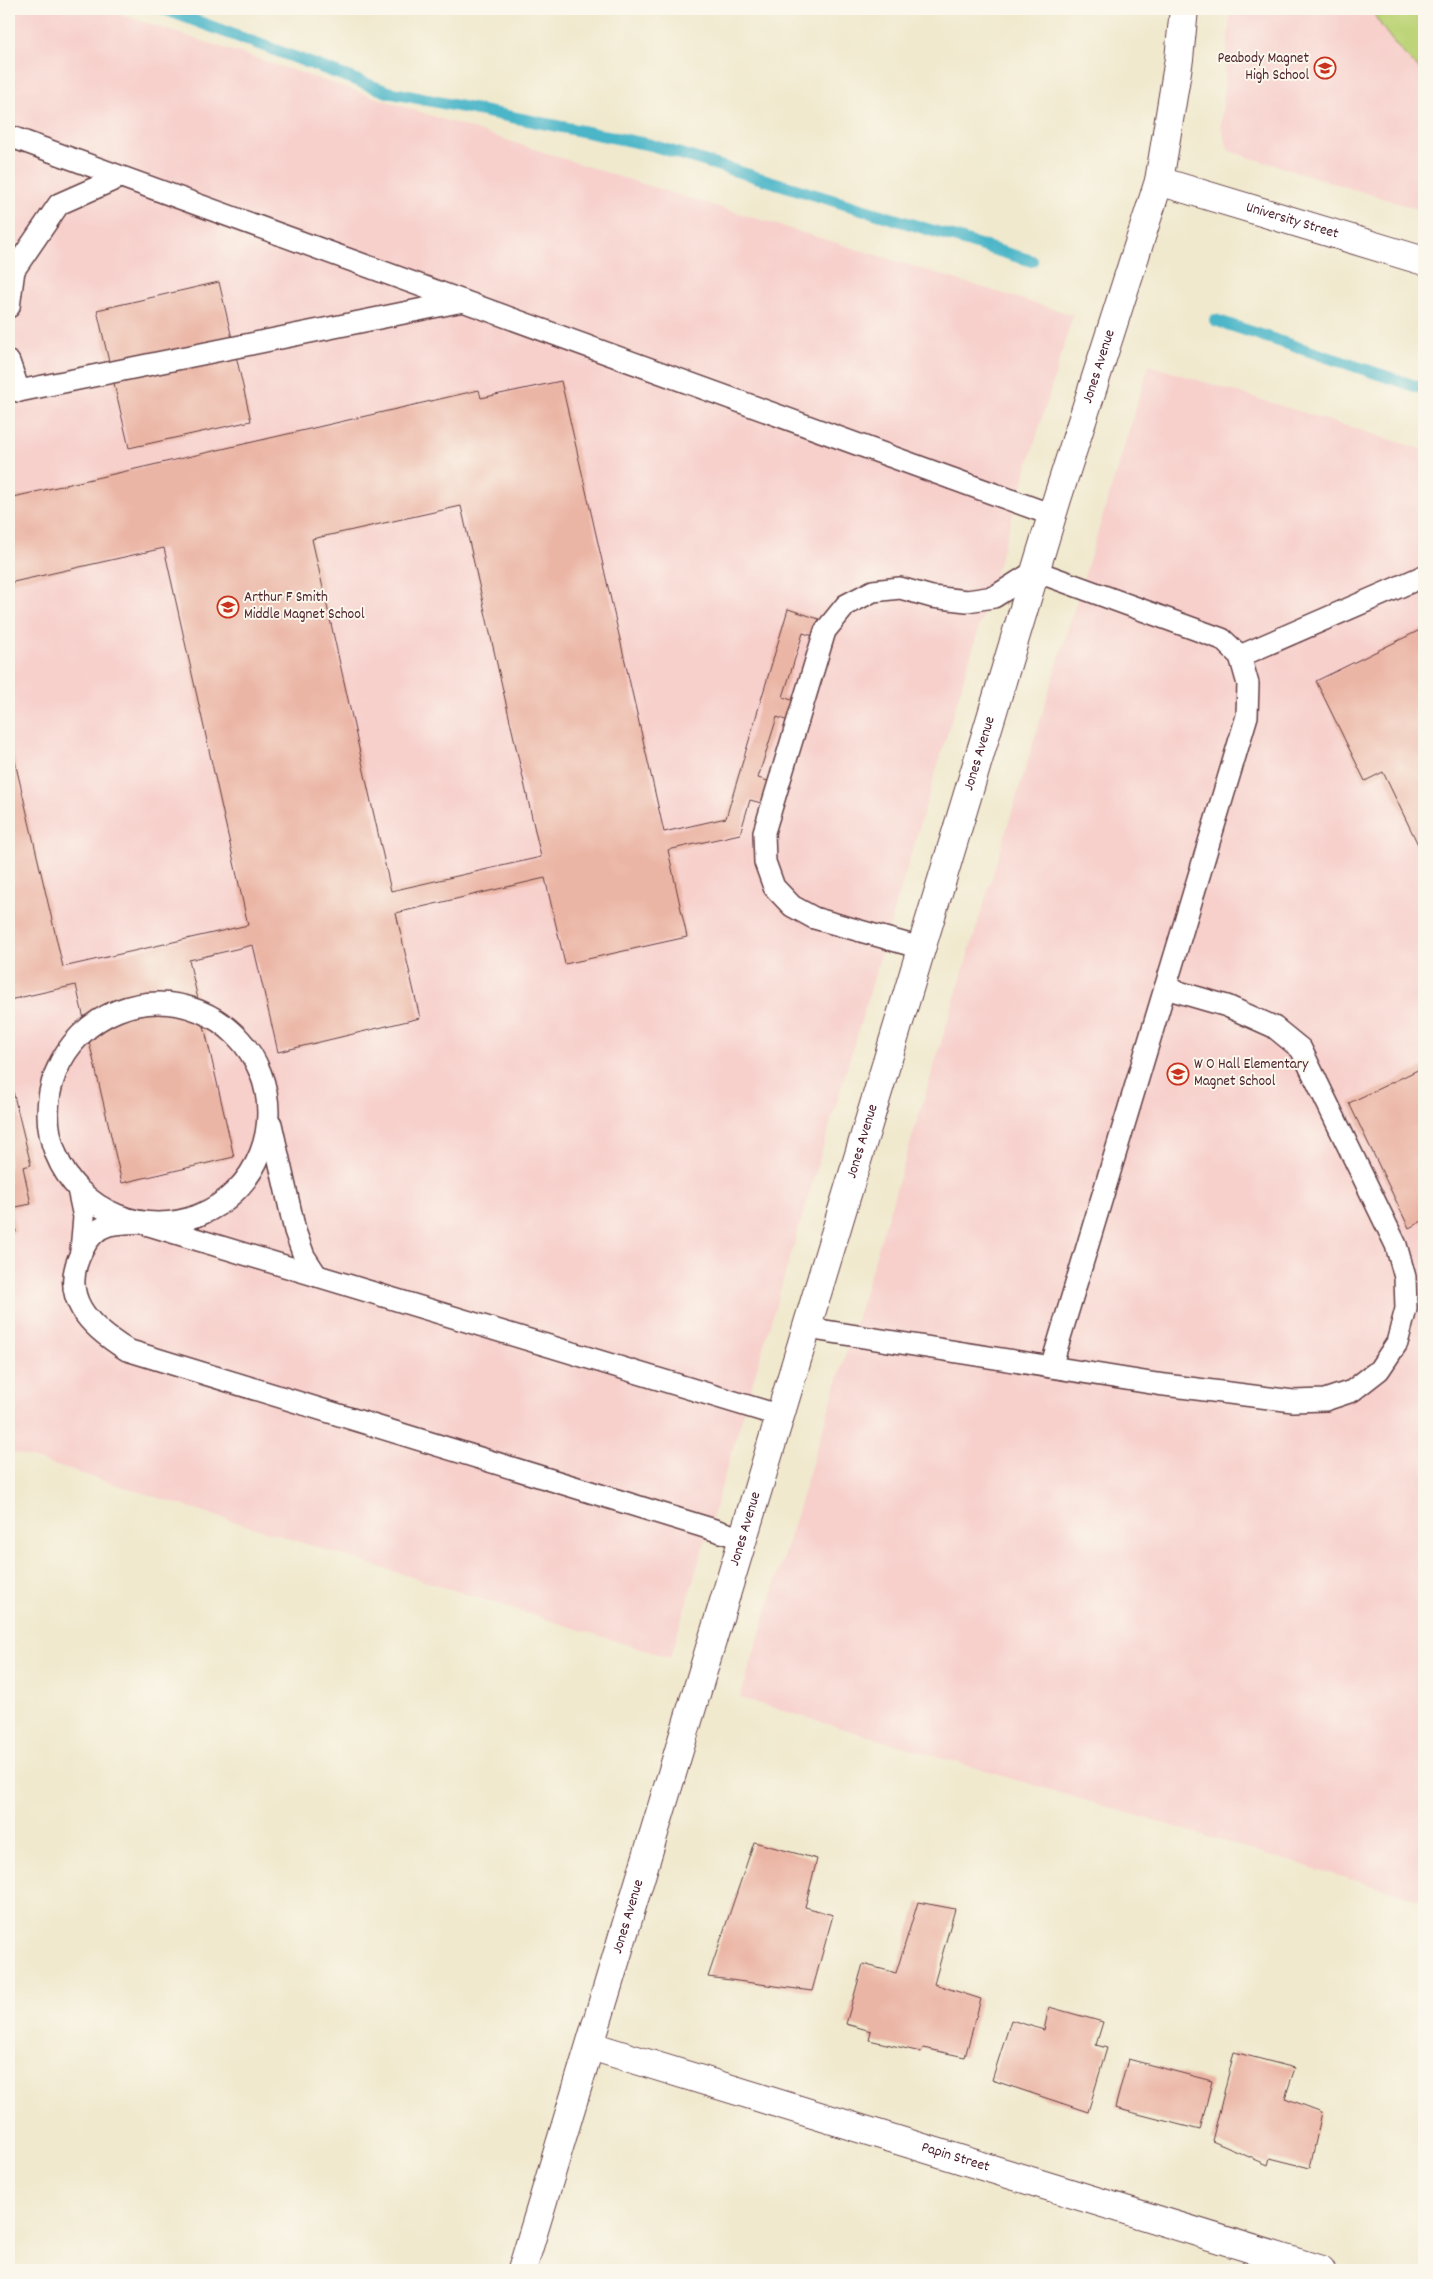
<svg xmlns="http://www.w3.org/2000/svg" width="1433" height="2279" font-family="Dekko,sans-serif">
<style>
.built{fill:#f7d0cc}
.green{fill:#bdd478;stroke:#847a52}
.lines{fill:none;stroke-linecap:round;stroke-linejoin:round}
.stream{stroke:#4bb6c8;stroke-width:12}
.building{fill:#ebb5a5;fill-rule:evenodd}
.service-casing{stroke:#633d43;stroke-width:24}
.minor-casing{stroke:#633d43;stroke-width:30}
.tertiary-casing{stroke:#633d43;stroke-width:30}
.service{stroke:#fff;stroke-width:21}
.minor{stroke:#fff;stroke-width:28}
.tertiary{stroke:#fff;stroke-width:28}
.labels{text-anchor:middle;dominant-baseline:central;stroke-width:4;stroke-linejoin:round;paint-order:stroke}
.poi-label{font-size:15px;fill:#4a1f2b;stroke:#fbf7ec;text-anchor:start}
.street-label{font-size:15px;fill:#4a1f2b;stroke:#fbf7ec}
</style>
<rect width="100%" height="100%" fill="#fbf7ec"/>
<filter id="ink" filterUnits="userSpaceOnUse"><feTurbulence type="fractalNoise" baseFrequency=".02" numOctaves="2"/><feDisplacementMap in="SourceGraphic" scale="10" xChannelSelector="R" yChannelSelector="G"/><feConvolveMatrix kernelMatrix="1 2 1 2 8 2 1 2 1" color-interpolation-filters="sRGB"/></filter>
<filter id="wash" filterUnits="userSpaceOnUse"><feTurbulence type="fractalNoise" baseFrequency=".0096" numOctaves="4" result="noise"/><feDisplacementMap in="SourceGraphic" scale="20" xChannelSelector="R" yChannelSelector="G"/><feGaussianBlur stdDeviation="1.12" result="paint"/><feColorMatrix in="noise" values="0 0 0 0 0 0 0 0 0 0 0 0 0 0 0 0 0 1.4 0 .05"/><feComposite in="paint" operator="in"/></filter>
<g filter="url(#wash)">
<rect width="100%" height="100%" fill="#f0e9ce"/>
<g class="built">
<path d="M9,9h95l516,168 453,138 -403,1343 -661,-207z"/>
<path d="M1230,9h194v202l-195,-60 -8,-24z"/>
<path d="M1149,365l275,85v1451l-684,-203z"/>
</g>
<path class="green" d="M1371,9h53v64c-21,-18 -39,-39 -53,-64z"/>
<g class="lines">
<g class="stream">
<path d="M164,9l224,83 263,53 381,116"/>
<path d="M1215,320l209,69"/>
</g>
</g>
<g id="blocks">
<g class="building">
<path d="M219,282l32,139 -122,27 -32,-138z"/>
<path d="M561,381l103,451 62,-14 62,-209 31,10 -6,17 -10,-3 -20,64 11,4 -6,20 -11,-4 -19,61 13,4 -6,22 -15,-4 -10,34 -72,16 19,87 -122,27 -20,-86 -149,35 24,105 -142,34 -25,-107 -64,15 45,197 -112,26 -46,-198 -67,15v-264l54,231 185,-42 -84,-377 -155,35v-85l470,-108 2,8zM461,506l80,351 -150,34 -79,-352z"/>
<path d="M1424,628v229l-41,-85 -18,9 -49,-100z"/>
<path d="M1424,1067v153l-15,8 -60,-125z"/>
<path d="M9,1075l22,90 -8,2 8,37 -20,4 5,24 -7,2z"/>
<path d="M754,1842l63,17 -12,48 28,8 -21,76 -104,-14z"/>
<path d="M918,1902l37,7 -21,75 47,15 -16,58 -42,-9 -2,4 -52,-12 2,-9 -25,-7 17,-60 33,9z"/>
<path d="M1049,2007l54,15 -7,23 11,3 -19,64 -96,-32 19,-60 33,10z"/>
<path d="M1234,2052l61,16 -10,30 37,14 -12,56 -40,-10 -2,7 -56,-24z"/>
<path d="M1128,2059l84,22 -12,49 -85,-22z"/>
</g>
</g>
</g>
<g filter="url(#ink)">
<use href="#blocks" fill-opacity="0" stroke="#633d43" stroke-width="1"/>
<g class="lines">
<g class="service-casing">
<g id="service">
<path d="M9,136l1043,379"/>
<path d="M9,307l5,-37 45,-66 61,-27"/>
<path d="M9,362l10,29"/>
<path d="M9,389l10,2 444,-90"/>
<path d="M1240,656l184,-80"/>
<path d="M921,948l-107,-30 -22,-12 -18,-19 -9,-25 -1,-30 61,-201 21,-26 27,-14 27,-3 32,9 35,4 27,-4 41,-26 187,68 18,17 8,28 -1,32 -196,651"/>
<circle cx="158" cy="1113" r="110"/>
<path d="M271,1124l24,107 9,25 13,20"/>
<path d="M78,1189l6,28 -3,34"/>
<path d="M807,1328l350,56 136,17 32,-1 27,-9 27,-21 18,-27 9,-34 -1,-32 -9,-32 -95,-196 -27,-22 -47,-21 -62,-18"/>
<path d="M744,1539l-617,-189c-37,-23 -69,-53 -45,-99 5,-11 13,-22 27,-26 9,-2 21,-2 30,-3l642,194"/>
</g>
</g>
<g class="minor-casing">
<g id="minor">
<path id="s1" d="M1159,181l265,80"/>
<path id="s2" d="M591,2046l730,224"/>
</g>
</g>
<g class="tertiary-casing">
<g id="tertiary">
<path id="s3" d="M522,2270l535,-1771 102,-318 20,-122 5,-50"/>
</g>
</g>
<use href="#service" class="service"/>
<use href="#minor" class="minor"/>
<use href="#tertiary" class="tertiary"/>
</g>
</g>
<defs>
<g id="school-ring" transform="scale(1.125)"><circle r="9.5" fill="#fbf7ec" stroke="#c8321e" stroke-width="1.5"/><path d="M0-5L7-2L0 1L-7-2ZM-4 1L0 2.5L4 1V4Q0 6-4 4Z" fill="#c8321e"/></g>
</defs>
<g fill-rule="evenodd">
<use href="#school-ring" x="1325" y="68"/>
<use href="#school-ring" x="228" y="607"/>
<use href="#school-ring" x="1178" y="1074"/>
</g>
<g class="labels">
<g class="poi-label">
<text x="1309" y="59" text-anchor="end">Peabody Magnet<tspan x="1309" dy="17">High School</tspan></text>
<text x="244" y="598">Arthur F Smith<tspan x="244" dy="17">Middle Magnet School</tspan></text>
<text x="1194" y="1065">W O Hall Elementary<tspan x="1194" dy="17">Magnet School</tspan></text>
</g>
<g class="street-label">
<text stroke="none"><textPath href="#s1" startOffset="139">University Street</textPath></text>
<text stroke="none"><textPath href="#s3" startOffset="1989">Jones Avenue</textPath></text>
<text stroke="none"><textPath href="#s3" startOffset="1584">Jones Avenue</textPath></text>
<text stroke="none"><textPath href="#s3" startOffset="1179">Jones Avenue</textPath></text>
<text stroke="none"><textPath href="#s3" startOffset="774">Jones Avenue</textPath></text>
<text stroke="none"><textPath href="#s3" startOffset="369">Jones Avenue</textPath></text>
<text stroke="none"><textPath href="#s2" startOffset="381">Papin Street</textPath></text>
</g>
</g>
<rect width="1433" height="2279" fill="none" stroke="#fbf7ec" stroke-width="30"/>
</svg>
